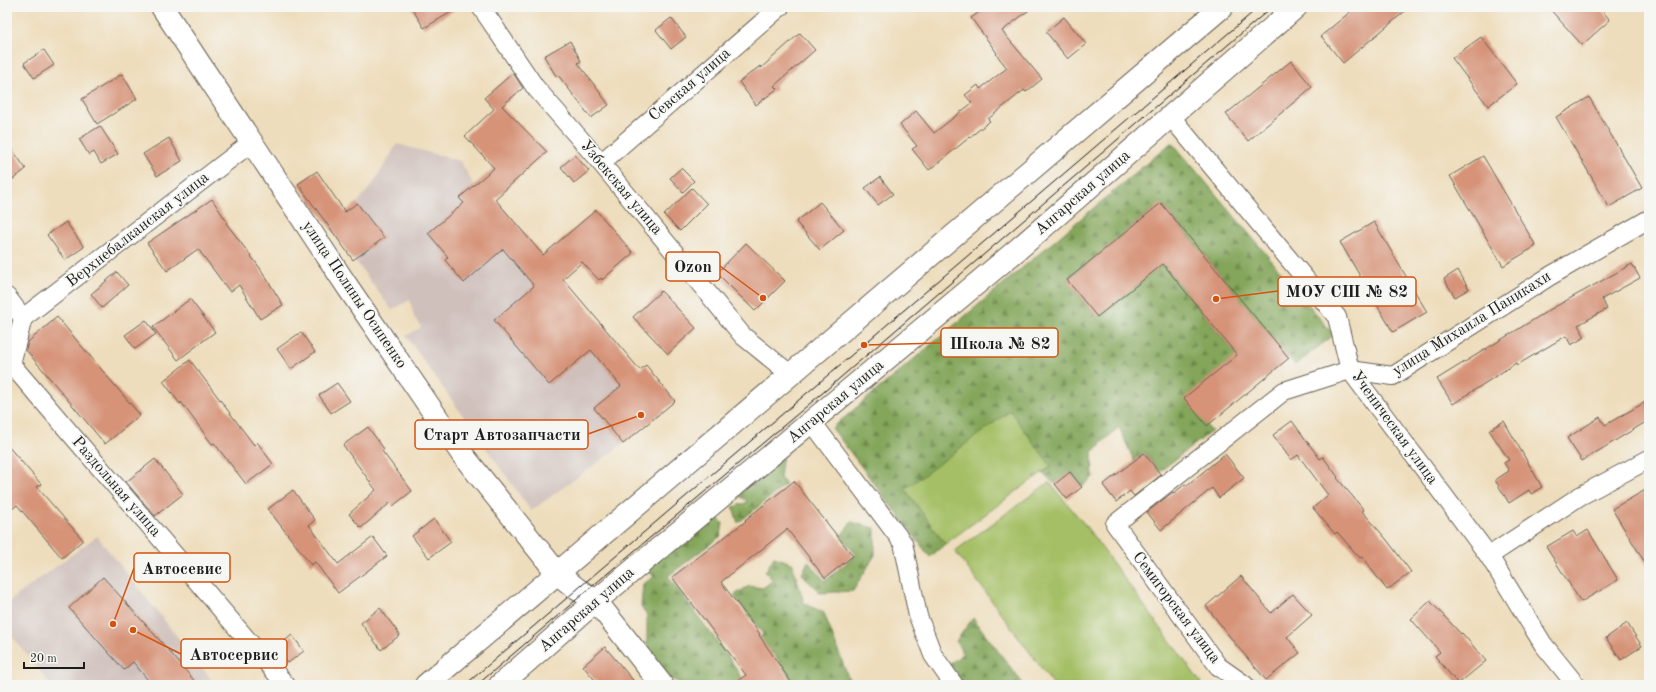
<svg xmlns="http://www.w3.org/2000/svg" width="1656" height="692" font-family="'Old Standard TT',serif">
<style>
.industrial{fill:#cfc0bb}
.forest{fill:url(#forest-firs);stroke:#50613b}
.park{fill:#a4bf65;stroke:#606e40}
.building{fill:#d69378}
.lines{fill:none;stroke-linecap:round;stroke-linejoin:round}
.minor-casing{stroke:#666054;stroke-width:20}
.secondary-casing{stroke:#666054;stroke-width:24}
.minor{stroke:#fff;stroke-width:18}
.secondary{stroke:#fff;stroke-width:22}
.tram{stroke:#1c1c1c;stroke-width:1}
.labels{text-anchor:middle;dominant-baseline:central;stroke-width:3.5;stroke-linejoin:round;paint-order:stroke}
.street-label{font-size:16px;fill:#1c1c1c;stroke:#f6f6f2}
.leader{fill:none;stroke:#d4530e;stroke-width:1.5}
.callout-dot{fill:#d4530e;stroke:#f6f6f2;stroke-width:1.5}
.callout{fill:#f6f6f2;stroke:#d4530e;stroke-width:1.5}
.callout-label{font-size:17px;text-anchor:middle;font-weight:bold;fill:#1c1c1c}
</style>
<defs>
<pattern id="forest-firs" width="22" height="20" patternUnits="userSpaceOnUse"><rect width="22" height="20" fill="#83a65a"/><path d="M5 1l3.5 6h-7zM16 11l3.5 6h-7z" fill="#6a864a"/></pattern>
</defs>
<rect width="100%" height="100%" fill="#f6f6f2"/>
<filter id="ink" filterUnits="userSpaceOnUse"><feTurbulence type="fractalNoise" baseFrequency=".025" numOctaves="2"/><feDisplacementMap in="SourceGraphic" scale="8" xChannelSelector="R" yChannelSelector="G"/><feConvolveMatrix kernelMatrix="1 2 1 2 8 2 1 2 1" color-interpolation-filters="sRGB"/></filter>
<filter id="wash" filterUnits="userSpaceOnUse"><feTurbulence type="fractalNoise" baseFrequency=".012" numOctaves="4" result="noise"/><feDisplacementMap in="SourceGraphic" scale="16" xChannelSelector="R" yChannelSelector="G"/><feGaussianBlur stdDeviation="0.9" result="paint"/><feColorMatrix in="noise" values="0 0 0 0 0 0 0 0 0 0 0 0 0 0 0 0 0 1.4 0 .05"/><feComposite in="paint" operator="in"/></filter>
<g filter="url(#wash)">
<rect width="100%" height="100%" fill="#eeddbc"/>
<g class="industrial">
<path d="M397,144l63,17 14,24 23,28 57,56 86,100 6,-4 29,36 -52,43 -92,67 -125,-175 15,-9 -7,-10 -4,-17 -18,10 -94,-126 19,-13 28,41 12,-9 16,-19z"/>
<path d="M97,536l119,149h-165l-44,-55v-27z"/>
</g>
<g class="forest">
<path d="M1172,142l162,193 -39,30 -134,-162 -94,77 30,37 66,-53 74,91 -30,71 5,5 -53,41 -14,-19 -11,8 -15,-34 -27,25 1,25 -11,10 -12,-15 -15,12 -13,-11 9,-7 -146,23 40,55 -15,13 -98,-129z"/>
<path d="M783,452l-3,26 6,6 -48,39 -5,-16 15,-5 -14,-10z"/>
<path d="M710,510l13,13 -2,13 -53,40 62,83 16,26h-63l-2,-2 -13,-5 -21,-27v-35l-6,-10 2,-22 11,-7 -9,-10z"/>
<path d="M851,522l24,6v27l-22,36 -33,2 -18,-19 6,-13 17,20 31,-26 -15,-19z"/>
<path d="M774,557l18,6 12,40 20,10 27,72h-56l-21,-31 -18,-10 2,-5 5,-5 -29,-39 15,-9 14,2 10,-8 -8,-8z"/>
<path d="M973,618l51,67h-70l-10,-17 19,-14 -7,-13z"/>
</g>
<g class="park">
<path d="M1010,411l41,55 -106,78 -40,-55z"/>
<path d="M1049,482l36,43 116,158 -3,2h-144l-99,-134z"/>
</g>
<g id="blocks">
<g class="building">
<path d="M411,7h49l-36,21z"/>
<path d="M986,7h47l-31,24 40,48 -16,13 -2,-2 -36,29 2,2 -61,49 -17,-21 5,-3 -17,-21 16,-14 18,22 38,-30 -7,-8 13,-10 2,4 27,-21 -11,-14 1,-1 -26,-35z"/>
<path d="M1356,7h54l-67,56 -22,-27z"/>
<path d="M1548,7h51l11,13 -28,25z"/>
<path d="M1064,17l22,27 -18,15 -22,-27z"/>
<path d="M671,18l15,19 -15,12 -15,-19z"/>
<path d="M800,33l15,17 -41,36 3,3 -21,16 -17,-23 21,-16 1,2z"/>
<path d="M1481,37l36,47 -29,22 -36,-48z"/>
<path d="M570,41l11,20 -3,2 31,42 -18,13 -33,-43 -2,1 -12,-20z"/>
<path d="M44,50l10,15 -20,13 -10,-15z"/>
<path d="M1291,61l21,26 -64,54 -22,-27z"/>
<path d="M513,73l10,15 -21,18 45,46 -52,47 48,56 53,-45 37,43 -31,27 -1,-2 -2,2 -17,-18 -19,17 77,91 6,-5 29,36 -52,43 -29,-36 27,-22 -30,-36 -42,35 -55,-65 40,-34 -31,-37 -39,34 -19,-23 3,-3 -20,-24 36,-30 -5,-5 35,-30 -29,-32 29,-27 -10,-11z"/>
<path d="M122,74l15,25 -40,25 -15,-25z"/>
<path d="M1589,97l53,91 -33,19 -53,-90z"/>
<path d="M100,126l18,28 -17,10 -7,-12 -5,3 -10,-16z"/>
<path d="M169,138l13,23 -25,15 -14,-22z"/>
<path d="M7,142l19,27 -19,15z"/>
<path d="M575,155l14,16 -15,12 -13,-16z"/>
<path d="M1483,156l53,90 -33,20 -53,-90z"/>
<path d="M681,168l13,13 -11,11 -13,-14z"/>
<path d="M317,171l28,41 12,-9 27,35 -31,22 -55,-76z"/>
<path d="M880,177l13,17 -15,11 -13,-17z"/>
<path d="M692,188l15,16 -27,27 -16,-16z"/>
<path d="M212,199l15,23 -1,1 34,45 23,37 -23,14 -21,-34 -9,7 -32,-43 -31,22 -20,-28z"/>
<path d="M820,202l24,28 -24,20 -24,-28z"/>
<path d="M1161,203l128,155 -82,68 -23,-28 53,-43 -74,-91 -66,53 -30,-37z"/>
<path d="M66,222l18,25 -19,13 -18,-25z"/>
<path d="M1374,222l53,90 -34,20 -53,-90z"/>
<path d="M746,243l39,38 -30,30 -38,-38z"/>
<path d="M1632,264l8,14 -38,21 5,10 -29,16 7,12 -14,8 -5,-9 -49,29 -1,-2 -63,41 -16,-25 114,-70z"/>
<path d="M1458,270l11,19 -14,8 -11,-18z"/>
<path d="M117,272l11,13 -26,23 -11,-14z"/>
<path d="M661,291l35,37 -28,26 -35,-37z"/>
<path d="M190,299l25,33 -37,28 -25,-33z"/>
<path d="M57,317l83,98 -35,29 -79,-94 2,-8z"/>
<path d="M146,320l10,14 -21,15 -10,-14z"/>
<path d="M301,332l14,20 -24,17 -14,-20z"/>
<path d="M190,360l64,85 3,-3 16,22 -27,20 -32,-41 -2,1 -31,-42 -1,2 -17,-23z"/>
<path d="M337,383l13,18 -19,12 -12,-18z"/>
<path d="M1649,400v20l-67,41 -15,-23 33,-21 5,8z"/>
<path d="M1292,421l28,38 3,-2 15,20 -1,1 27,32 -2,1 25,29 24,32 -24,18 -25,-33 -2,1 -23,-26 -2,2 -22,-26 15,-13 -30,-40 -7,5 -18,-25z"/>
<path d="M1504,421l38,66 -11,7 -2,-4 -20,13 -14,-23 14,-9 -5,-8 5,-3 -20,-30z"/>
<path d="M368,427l16,22 -2,2 30,40 -19,15 -3,-3 -29,25 -12,-14 27,-24 -33,-45z"/>
<path d="M7,445l34,39 -4,3 46,53 -21,18 -45,-53 -10,8z"/>
<path d="M1144,453l17,22 -27,21 -4,-5 -14,11 -13,-17z"/>
<path d="M1225,454l19,24 -25,20 -7,-10 -51,42 -14,-18 26,-20 1,1 11,-9 1,2z"/>
<path d="M155,459l28,35 -28,22 -29,-34z"/>
<path d="M1070,472l12,15 -15,12 -12,-15z"/>
<path d="M794,481l59,75 -28,22 -38,-49 -66,53 39,52 -1,1 34,50h-62l15,-10 -74,-98 74,-56 -1,-1z"/>
<path d="M1649,488v81l-37,-60z"/>
<path d="M293,490l22,30 -6,5 29,39 35,-27 14,19 -49,37 -23,-31 -4,3 -43,-56z"/>
<path d="M434,519l17,23 -22,16 -17,-22z"/>
<path d="M1588,530l30,50 -37,22 -35,-55 27,-16 4,6z"/>
<path d="M1241,576l30,37 22,-19 19,21 -25,22 13,16 -34,27 -29,-34 -31,-40z"/>
<path d="M103,577l60,67 35,41h-46l-19,-23 -9,8 -55,-62z"/>
<path d="M1430,601l31,33 1,-1 24,28 -28,23 -23,-28 5,-4 -29,-33z"/>
<path d="M380,608l20,27 -19,15 -20,-27z"/>
<path d="M1627,623l15,23 -21,14 -15,-22z"/>
<path d="M292,635l12,16 -16,12 -12,-15z"/>
<path d="M605,647l32,38h-38l-16,-19z"/>
</g>
</g>
</g>
<g filter="url(#ink)">
<use href="#blocks" fill-opacity="0" stroke="#666054" stroke-width="1"/>
<g class="lines">
<g class="minor-casing">
<g id="minor">
<path d="M481,7l54,80 66,76 142,173 47,38"/>
<path d="M1171,117l166,200 13,53 139,186 54,88 33,41"/>
<path d="M601,163l179,-156"/>
<path d="M7,297l16,21 -12,46 275,321"/>
<path d="M23,318l229,-176"/>
<path d="M812,422l91,121 15,73 15,39 21,30"/>
<path d="M1489,556l91,-60 69,-37"/>
<path d="M1245,685l-27,-19 -103,-142 169,-133 66,-21 43,6 157,-100 99,-57"/>
</g>
</g>
<g class="secondary-casing">
<g id="secondary">
<path d="M162,7l185,279 115,168 96,120 19,15 19,12 66,84"/>
<path d="M426,685l796,-678"/>
<path d="M500,685l96,-84 421,-351 279,-243"/>
</g>
</g>
<use href="#minor" class="minor"/>
<use href="#secondary" class="secondary"/>
<g class="tram">
<path d="M465,685l794,-678"/>
<path d="M477,685l106,-91 243,-204 446,-383"/>
</g>
</g>
</g>
<g class="labels">
<g class="street-label">
<text transform="translate(690 85) rotate(-41)">Севская улица</text>
<text transform="translate(621 188) rotate(50)">Узбекская улица</text>
<text transform="translate(1083 193) rotate(-41)">Ангарская улица</text>
<text transform="translate(138 230) rotate(-38)">Верхнебалканская улица</text>
<text transform="translate(354 295) rotate(56)">улица Полины Осипенко</text>
<text transform="translate(1472 324) rotate(-32)">улица Михаила Паникахи</text>
<text transform="translate(836 402) rotate(-40)">Ангарская улица</text>
<text transform="translate(1394 428) rotate(54)">Ученическая улица</text>
<text transform="translate(116 487) rotate(49)">Раздольная улица</text>
<text transform="translate(1176 608) rotate(53)">Семигорская улица</text>
<text transform="translate(587 610) rotate(-41)">Ангарская улица</text>
</g>
</g>
<path class="leader" d="M763 298L720 266M1216 299L1278 291M864 345L941 343M641 415L588 434M113 624L134 568M133 630L181 654"/>
<g class="callout-dot">
<circle cx="763" cy="298" r="4"/>
<circle cx="1216" cy="299" r="4"/>
<circle cx="864" cy="345" r="4"/>
<circle cx="641" cy="415" r="4"/>
<circle cx="113" cy="624" r="4"/>
<circle cx="133" cy="630" r="4"/>
</g>
<g class="callout">
<rect x="666" y="252" width="54" height="29" rx="4"/>
<rect x="1278" y="277" width="138" height="29" rx="4"/>
<rect x="941" y="328" width="117" height="29" rx="4"/>
<rect x="415" y="420" width="173" height="29" rx="4"/>
<rect x="134" y="553" width="96" height="29" rx="4"/>
<rect x="181" y="639" width="106" height="29" rx="4"/>
</g>
<g class="callout-label">
<text x="693" y="272">Ozon</text>
<text x="1347" y="297">МОУ СШ № 82</text>
<text x="1000" y="349">Школа № 82</text>
<text x="502" y="440">Старт Автозапчасти</text>
<text x="182" y="574">Автосевис</text>
<text x="234" y="660">Автосервис</text>
</g>
<rect width="1656" height="692" fill="none" stroke="#f6f6f2" stroke-width="24"/>
<path d="M24 662v6h60v-6" fill="none" stroke="#1c1c1c" stroke-width="2"/>
<text x="30" y="662" font-size="12" fill="#1c1c1c" stroke="#f6f6f2" stroke-width="3" paint-order="stroke">20 m</text>
</svg>
